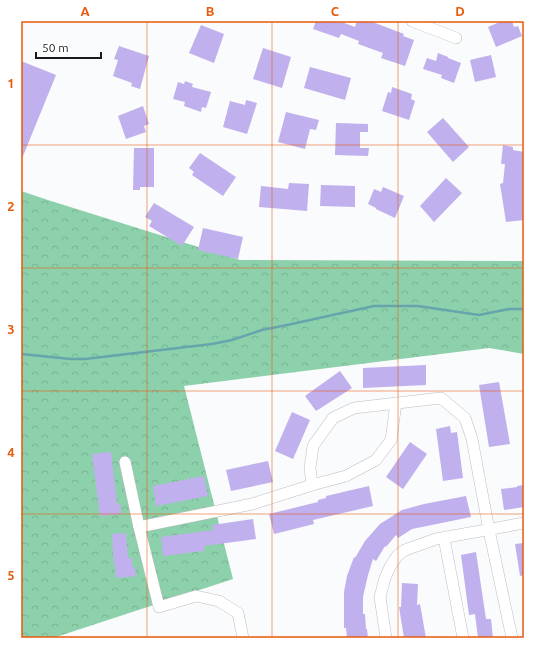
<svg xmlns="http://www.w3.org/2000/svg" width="545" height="659" font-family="Ubuntu,sans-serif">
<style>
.forest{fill:url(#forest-crowns)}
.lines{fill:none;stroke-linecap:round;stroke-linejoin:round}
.stream{stroke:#67a5ac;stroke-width:2.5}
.building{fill:#c0b0ed}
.street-casing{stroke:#bdbdbf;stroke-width:12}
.street{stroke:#fff;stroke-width:11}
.grid{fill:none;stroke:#e8590c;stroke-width:1;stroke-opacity:0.55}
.neatline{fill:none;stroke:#e8590c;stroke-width:1.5}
.grid-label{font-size:13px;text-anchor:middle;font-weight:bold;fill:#e8590c}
</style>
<defs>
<pattern id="forest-crowns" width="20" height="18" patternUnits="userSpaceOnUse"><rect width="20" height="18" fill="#8dd1ac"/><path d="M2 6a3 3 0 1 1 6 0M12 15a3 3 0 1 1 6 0" fill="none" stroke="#79b393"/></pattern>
</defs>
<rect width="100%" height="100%" fill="#fafbfc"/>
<path class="forest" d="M21,191l30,10 189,59 284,1v93l-35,-6 -305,38 49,193 -180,59h-32z"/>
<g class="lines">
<path class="stream" d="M21,354l50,5h14l127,-15 20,-4 30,-10 25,-5 87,-19h44l61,9 30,-6h15"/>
</g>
<g class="building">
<path d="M316,21h23l16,6 2,-6h13l34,13 -1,2 11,4 -9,26 -24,-8 2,-5 -25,-9 1,-3 -18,-7 -2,4 -26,-9z"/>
<path d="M502,21h10l2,6 4,-1 4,10 -26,11 -8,-20z"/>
<path d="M201,25l23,9 -10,29 -25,-10z"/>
<path d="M119,46l30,10 -9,33 -9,-3 1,-3 -19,-7 5,-16 -4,-1z"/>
<path d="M263,48l28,9 -9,31 -29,-9z"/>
<path d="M438,53l10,4v1l13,5 -7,20 -13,-5 1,-3 -19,-6 4,-11 9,3z"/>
<path d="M491,55l5,22 -21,5 -5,-22z"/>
<path d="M21,61l35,14 -35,86z"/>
<path d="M310,67l41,11 -6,22 -41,-12z"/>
<path d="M185,81l8,3 -1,3 19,5 -5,16 -4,-1 -1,5 -17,-6 1,-4 -12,-3 5,-17 6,2z"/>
<path d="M392,87l20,7 -1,5 4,2 -6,19 -27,-9 6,-19 3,1z"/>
<path d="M246,100l11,3 -10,31 -24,-7 7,-26 15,4z"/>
<path d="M143,106l6,18 -5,2 2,6 -20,7 -8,-23z"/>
<path d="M286,112l33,8 -3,10 -6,-1 -5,20 -27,-7z"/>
<path d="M443,118l26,29 -16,15 -26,-30z"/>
<path d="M336,123l32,1v8h-8v16h9l-1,8 -33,-1z"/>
<path d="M503,145l10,2v3l11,2v68l-18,2 -6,-38 3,-1 2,-19h-4z"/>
<path d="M134,148h20v39h-14v3h-7z"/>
<path d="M200,153l36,24 -13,19 -31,-21 2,-3 -5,-4z"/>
<path d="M446,178l16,15 -28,29 -14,-16z"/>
<path d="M289,183l20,1 -2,27 -48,-4 2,-21 27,3z"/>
<path d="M321,185l34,1v21l-35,-1z"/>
<path d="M383,187l21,9 -9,22 -19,-9v-1l-8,-4 6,-15 7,3z"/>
<path d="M154,203l40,24 -12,19 -33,-20 3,-5 -7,-4z"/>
<path d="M203,228l40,9 -5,22 -40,-9z"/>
<path d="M426,365v20l-63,3v-20z"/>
<path d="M340,371l12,17 -36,23 -11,-15z"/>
<path d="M499,382l11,62 -21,3 -10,-62z"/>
<path d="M292,412l18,8 -17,39 -18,-8z"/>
<path d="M450,426l1,7 6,-1 6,46 -20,3 -7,-52z"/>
<path d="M410,442l17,12 -24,35 -17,-12z"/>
<path d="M111,452l6,52h3l1,10 -21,2 -8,-62z"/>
<path d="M268,461l5,21 -42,9 -5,-21z"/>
<path d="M204,476l4,20 -52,10 -3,-20z"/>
<path d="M524,485v22l-20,3 -3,-21 16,-2v-1z"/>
<path d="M369,486l4,20 -60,14 1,4 -40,10 -5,-20 49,-12v-2l8,-2v-2z"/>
<path d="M466,496l5,21 -59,12 -14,9 -2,-3 -10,12 -1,-1 -9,15 -3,-2 -5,16 -5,22v17h2l1,15h1l1,9h-21l-1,-10h-2v-36l3,-16 7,-19 1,1 10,-17 15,-17 22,-14 22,-6z"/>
<path d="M253,519l3,20 -52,7v5l-41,5 -2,-19 52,-7 -1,-5z"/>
<path d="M126,533l2,25h4v9h3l1,9 -20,2 -1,-12h-1l-2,-32z"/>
<path d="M524,543v32l-4,1 -5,-32z"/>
<path d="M476,552l10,67h5l2,19h-15l-3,-24 -6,1 -8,-60z"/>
<path d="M402,583l16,1 -1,21 3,-1 6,34h-22l-5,-31h2z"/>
</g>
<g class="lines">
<g class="street-casing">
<g id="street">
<path d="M412,21l44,17"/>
<path d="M125,462l14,65 20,80 37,-11 23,5 19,12 5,25"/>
<path d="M312,485l-2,-17 3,-22 20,-28 21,-10 87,-10 24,20 7,21 17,91 23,108"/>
<path d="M139,527l113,-23 60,-19 34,-9 30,-16 15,-20 5,-37"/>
<path d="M444,538l19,100"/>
<path d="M386,638l-6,-41 5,-19 5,-11 7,-11 8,-6 31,-11 88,-16"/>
</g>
</g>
<use href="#street" class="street"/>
</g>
<path class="grid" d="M147,21v617M272,21v617M398,21v617M21,145h503M21,268h503M21,391h503M21,514h503"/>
<rect width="545" height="659" fill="none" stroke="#ffffff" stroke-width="44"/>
<path d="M36 52v6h65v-6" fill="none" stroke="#1a1a1b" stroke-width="2"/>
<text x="42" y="52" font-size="12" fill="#1a1a1b" stroke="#ffffff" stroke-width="3" paint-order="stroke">50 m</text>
<rect x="22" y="22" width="501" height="615" class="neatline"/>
<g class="grid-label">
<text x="85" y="16">A</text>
<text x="210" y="16">B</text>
<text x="335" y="16">C</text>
<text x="460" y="16">D</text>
<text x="11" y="88">1</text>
<text x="11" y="211">2</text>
<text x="11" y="334">3</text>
<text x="11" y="457">4</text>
<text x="11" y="580">5</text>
</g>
</svg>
